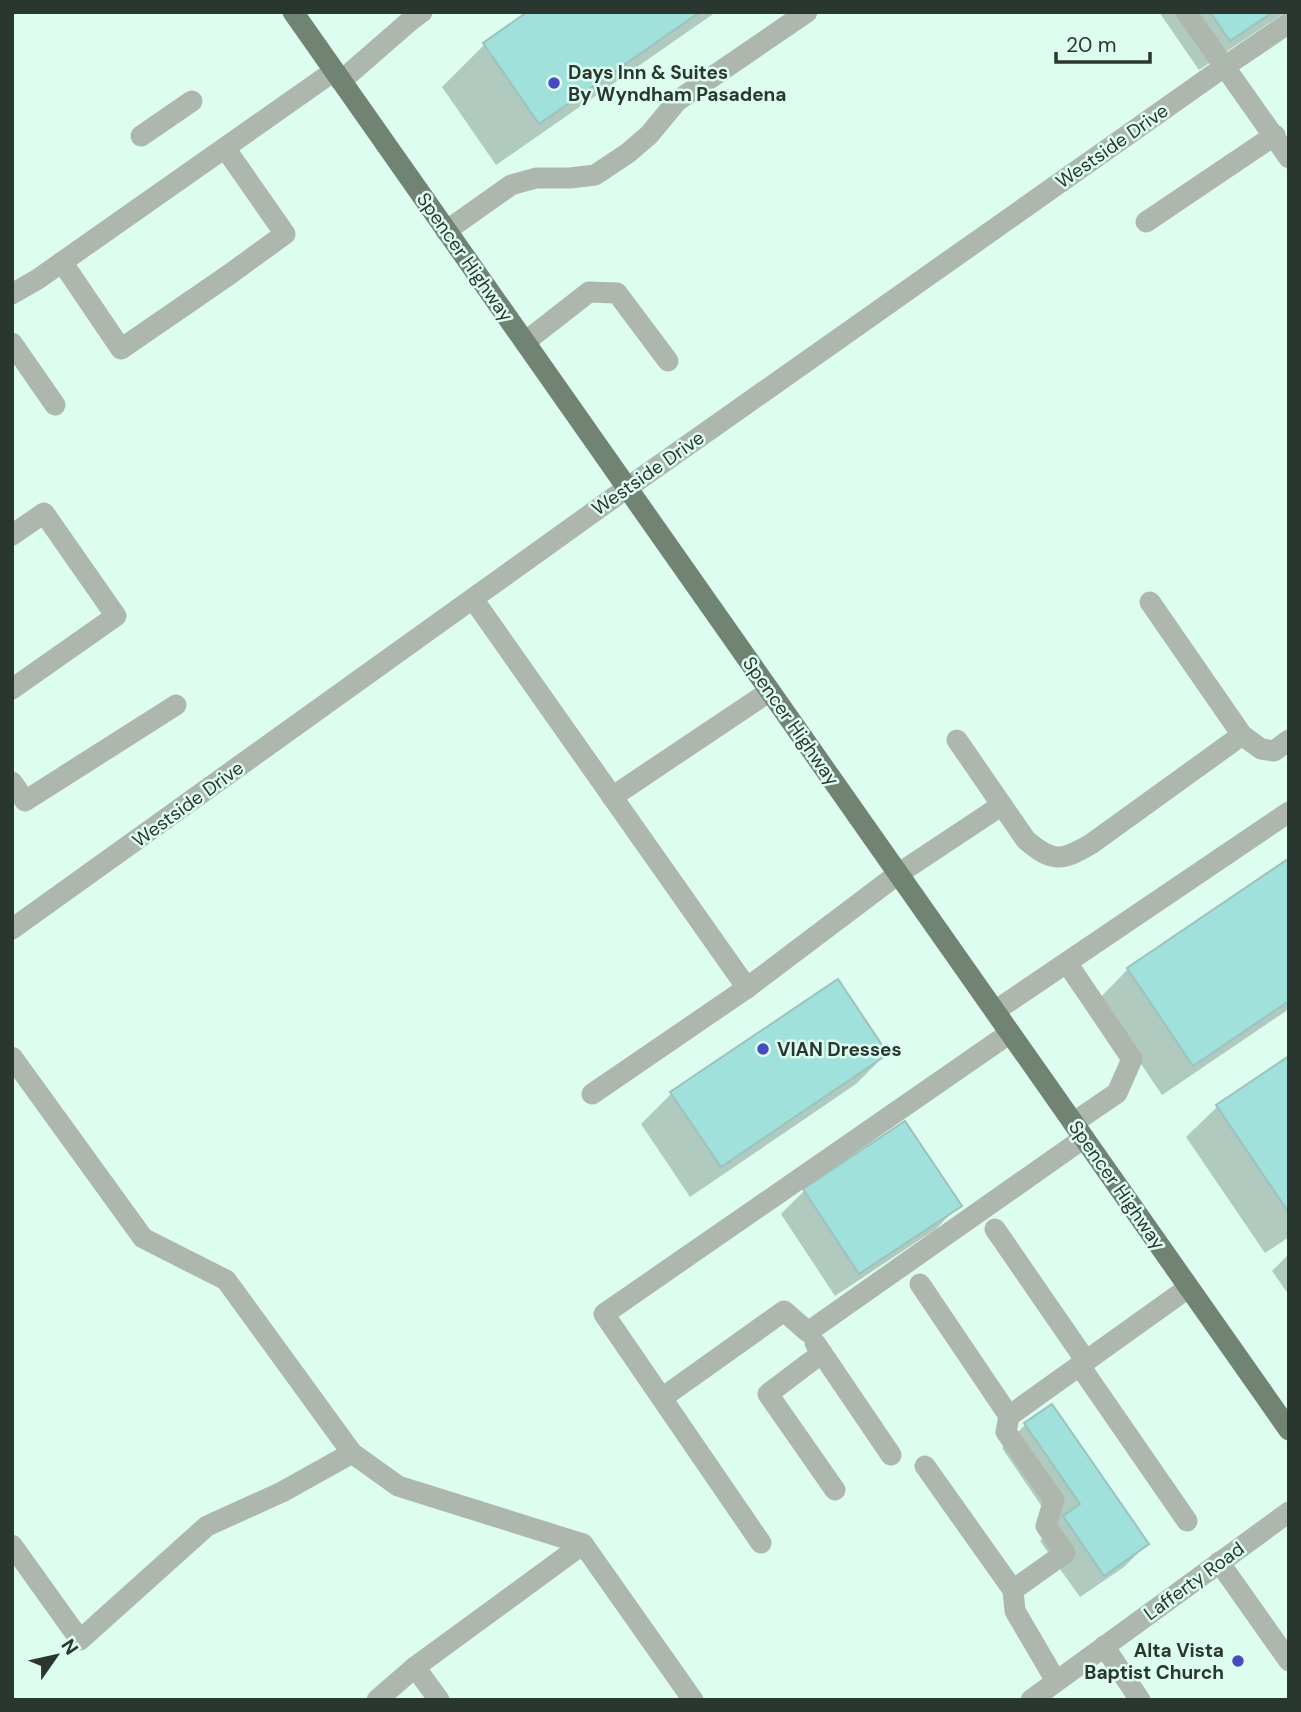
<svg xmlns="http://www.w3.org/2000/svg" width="1301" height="1712" font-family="'DM Sans',sans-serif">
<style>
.shadow{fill:#0003}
.building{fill:#a0e1db;stroke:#9dc2be;stroke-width:2}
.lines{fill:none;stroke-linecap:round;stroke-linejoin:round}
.minor{stroke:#adb7ad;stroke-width:21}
.major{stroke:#718372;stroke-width:21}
.poi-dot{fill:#474ac0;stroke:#dcfdef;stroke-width:2.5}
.labels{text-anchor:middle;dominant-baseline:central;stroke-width:5;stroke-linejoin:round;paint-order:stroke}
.poi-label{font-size:19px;font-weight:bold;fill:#2a3731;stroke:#dcfdef;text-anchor:start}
.street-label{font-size:19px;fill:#2a3731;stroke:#dcfdef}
</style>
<rect width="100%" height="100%" fill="#dcfdef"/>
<g class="shadow">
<path d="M530,12h186l-220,153 -54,-78 43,-43z"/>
<path d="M1159,12h127l-87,58z"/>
<path d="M1287,861l2,3v145l-127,86 -64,-95 30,-31z"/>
<path d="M837,982l49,72 -30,30 -166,113 -49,-73 30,-30z"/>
<path d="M1289,1058v179l-24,16 -79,-116 31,-30z"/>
<path d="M804,1191l155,14 -23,24 -101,67 -54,-82z"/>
<path d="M1289,1254v41l-17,-24z"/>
<path d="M1052,1406l95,138 -23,23 -44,30 -40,-56 15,-15 -53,-78 23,-23z"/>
</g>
<g class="building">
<path d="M527,12h173l-161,112 -56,-81z"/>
<path d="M1210,12h63l-43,29z"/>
<path d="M1288,859l1,142 -96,65 -66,-98z"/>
<path d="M838,979l50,75 -167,113 -51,-75z"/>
<path d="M1289,1056v157l-73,-108z"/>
<path d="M905,1121l57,85 -103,68 -56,-85z"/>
<path d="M1052,1404l97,140 -45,32 -41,-60 17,-12 -56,-81z"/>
</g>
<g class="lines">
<g class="minor">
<path d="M1186,12l103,146"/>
<path d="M341,81l70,-61 11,-8"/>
<path d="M141,136l51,-35"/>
<path d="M1146,222l129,-87"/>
<path d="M446,231l65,-46 25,-7h34l25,-3 33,-22 21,-18 28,-34 130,-89"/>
<path d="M62,262l59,87 109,-75 55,-40 -60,-86"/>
<path d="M12,294l26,-15 296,-208"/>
<path d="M525,342l64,-50 28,1 51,68"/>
<path d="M12,343l43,62"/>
<path d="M12,535l32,-22 72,103 -104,73"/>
<path d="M473,599l274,389"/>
<path d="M1150,602l92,133 19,14 13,2 15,-11"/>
<path d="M957,740l69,100c27,23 36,21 65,4l151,-109"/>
<path d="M12,782l13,19 151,-96"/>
<path d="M612,797l158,-106"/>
<path d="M12,929l615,-441 597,-421 65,-44"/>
<path d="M1067,963l65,96 -15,34 -44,30"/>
<path d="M995,1011l294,-199"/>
<path d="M12,1057l131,181 83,42 126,173 46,33 185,58"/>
<path d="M592,1094l155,-106 151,-114 104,-69"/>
<path d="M995,1229l91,132"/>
<path d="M920,1284l89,132"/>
<path d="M815,1343l76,112"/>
<path d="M822,1353l-54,41 67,96"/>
<path d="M1080,1366l107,155"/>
<path d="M662,1398l122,-87 24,21 276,-194"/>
<path d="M925,1466l88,124"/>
<path d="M761,1543l-157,-229 406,-281"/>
<path d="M12,1545l68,95 127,-114 75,-34 70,-39"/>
<path d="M1219,1562l70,99"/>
<path d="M1104,1646l36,54"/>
<path d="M1056,1681l-41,-70 -2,-21 52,-37 -19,-27 8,-26 -48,-68 3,-16 179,-128"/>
<path d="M377,1700l38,-33"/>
<path d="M439,1700l-24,-33 168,-123 110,156"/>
<path d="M1031,1700l258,-188"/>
</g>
<path class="major" d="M293,12l996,1418"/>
</g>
<g class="poi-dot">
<circle cx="554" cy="83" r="7"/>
<circle cx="763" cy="1049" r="7"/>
<circle cx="1238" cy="1661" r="7"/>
</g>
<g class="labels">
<g class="poi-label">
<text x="568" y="72">Days Inn &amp; Suites<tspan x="568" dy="22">By Wyndham Pasadena</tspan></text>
<text x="777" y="1049">VIAN Dresses</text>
<text x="1224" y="1650" text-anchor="end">Alta Vista<tspan x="1224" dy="22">Baptist Church</tspan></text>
</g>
<g class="street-label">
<text transform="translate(1112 146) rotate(-35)">Westside Drive</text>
<text transform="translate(465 257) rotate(55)">Spencer Highway</text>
<text transform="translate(648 473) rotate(-35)">Westside Drive</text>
<text transform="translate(791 721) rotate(55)">Spencer Highway</text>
<text transform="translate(188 804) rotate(-36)">Westside Drive</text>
<text transform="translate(1117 1185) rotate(55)">Spencer Highway</text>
<text transform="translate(1194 1581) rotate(-36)">Lafferty Road</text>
</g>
</g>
<rect width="1301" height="1712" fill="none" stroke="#2a3731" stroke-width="28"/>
<g transform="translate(56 1656) rotate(56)" stroke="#dcfdef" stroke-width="5" paint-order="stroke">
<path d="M0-5L12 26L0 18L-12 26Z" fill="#2a3731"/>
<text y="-10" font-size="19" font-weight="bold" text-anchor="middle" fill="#2a3731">N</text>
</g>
<path d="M1056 52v10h94v-10" fill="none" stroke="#2a3731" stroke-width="3.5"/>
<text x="1066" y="52" font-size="21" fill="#2a3731" stroke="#dcfdef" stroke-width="5" paint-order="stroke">20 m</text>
</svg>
